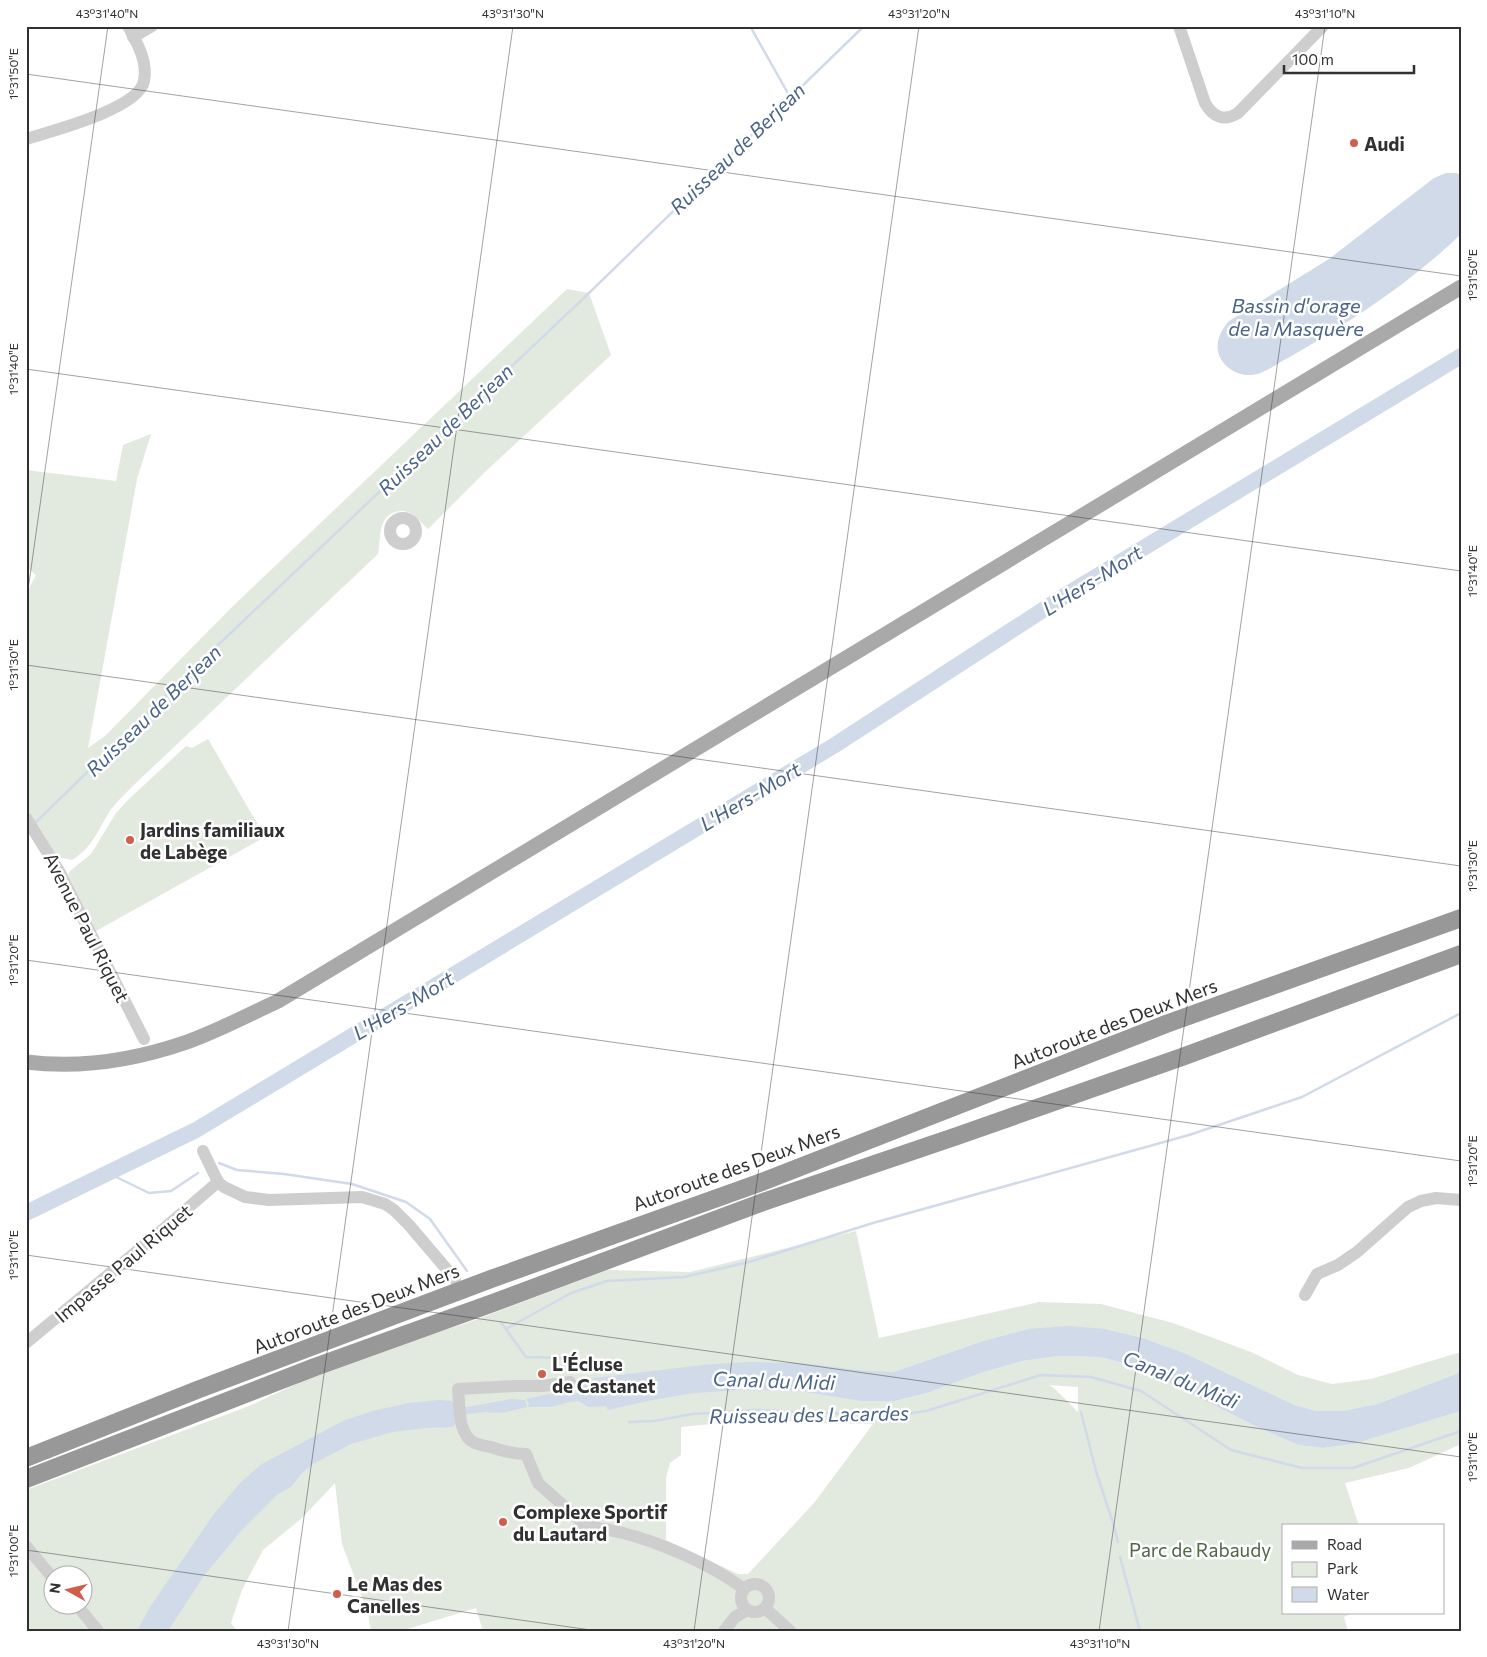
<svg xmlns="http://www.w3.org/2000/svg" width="1487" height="1657" font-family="Commissioner,sans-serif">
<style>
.green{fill:#e2e9de;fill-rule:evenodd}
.water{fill:#d0dae9}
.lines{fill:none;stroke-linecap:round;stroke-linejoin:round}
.stream{stroke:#d0dae9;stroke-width:2.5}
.river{stroke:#d0dae9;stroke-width:16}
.minor{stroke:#cecece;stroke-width:12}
.major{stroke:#a9a9a9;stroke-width:15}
.highway{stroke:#989898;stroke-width:18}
.ticks{fill:none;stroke:#313131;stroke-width:1;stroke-opacity:0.45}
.poi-dot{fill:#d05e4b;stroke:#fff;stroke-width:2}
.labels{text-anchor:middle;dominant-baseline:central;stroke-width:5;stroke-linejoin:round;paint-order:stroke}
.poi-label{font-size:19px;font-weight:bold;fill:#313131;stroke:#fff;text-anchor:start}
.street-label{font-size:19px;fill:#313131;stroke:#fff}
.park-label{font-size:19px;fill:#4d6844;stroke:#fff}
.water-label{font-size:20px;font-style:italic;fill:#49638a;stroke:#fff}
.neatline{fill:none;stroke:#313131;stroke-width:2}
.ticks-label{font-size:12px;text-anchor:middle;fill:#313131}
</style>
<rect width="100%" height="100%" fill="#fff"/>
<g class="green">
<path d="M567,289l22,4 22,62 -126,117 -57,57c-6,-5 -12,-13 -18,-16 -10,-5 -23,0 -27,10 -4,9 -3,21 -5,31l-242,229c-8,8 -17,16 -24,25 -13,19 -19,40 -40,52l-15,-3 -31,-44v-219l10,-19 -10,-8v-97l90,11 7,-36 28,-11 -14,45 -49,269 17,-12 127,-129z"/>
<path d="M208,739l57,98 -169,94 -28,-56 2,-4 21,-17 25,-41 13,-14 57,-53 6,2z"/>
<path d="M856,1231l23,107 160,-36 62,2 72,19 78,29 47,23 34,9 39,-5 90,-27v20l-84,32 -35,7h-26l-21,-6 -113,-53 -39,-14 -37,-9h-78l-42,11 -93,32h-16l18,29 32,-8 54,-20 41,-12 37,-5 41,1 38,10 117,59 43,19 25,3 31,-4 107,-33v33l-52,24 -64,15 14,43h-76v87h69l-8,4 4,14h-865l-7,-23 -75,23h-30l-3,-18 -26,-69 -7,-61 -33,35 -39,32 -21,40 -11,33 6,8h-211v-141l223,-84 99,-46 119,-37 140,-53 83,2zM1049,1385l29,2v25l-23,-23zM760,1419l59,4 54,1 -59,79 -66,71h-10l-72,-34v-62l4,-15 11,-8v-28zM52,1574h30v30h-30z"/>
</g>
<g class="water">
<path d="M1446,173h10l5,2v59c-48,47 -115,91 -173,124 -12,6 -25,17 -38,17 -14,1 -29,-10 -32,-23 -2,-12 3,-22 11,-31l100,-62 105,-81z"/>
<path d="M1067,1326l39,3 37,9 39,14 113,53 21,6h26l35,-7 84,-32v39l-107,33 -31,4 -25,-3 -43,-19 -117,-59 -38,-10 -41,-1 -37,5 -41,12 -54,20 -32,8h-33l-62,-10 -60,-1 -46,3 -47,8 -39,9 -2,-4 -18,1 -9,-6 -10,1 -18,5h-23l1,-4 -3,-4 23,-5 29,-1 9,-12 8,-3 107,-13 46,-3 54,1 64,8 27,1 93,-32 42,-11z"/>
<path d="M512,1399l13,1 2,7 -25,6 -16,-1 -18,2 -10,4 -5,9 -26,1 -35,4 -41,12 -38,20 -12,10 -10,13 -13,7 -37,37 -38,46 -35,54h-31l13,-24 64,-93 27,-32 21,-18 83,-44 28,-9 36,-8 30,-3 12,1 6,5 10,1z"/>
</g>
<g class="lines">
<g class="stream">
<path d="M750,26l40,71"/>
<path d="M34,824l184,-179 371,-352 275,-267"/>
<path d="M219,1163l18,7 47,4 68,10 54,18 24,17 37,52"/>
<path d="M108,1173l41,20 22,-2 27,-18"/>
<path d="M501,1322l25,35 40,1 8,12"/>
<path d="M506,1329l65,-36 36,-12 77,-4 65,-15 124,-39 316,-88 113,-38 159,-84"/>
<path d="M1081,1412l15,59 17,52 5,19"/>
<path d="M629,1422l25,-1 39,-7 64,-4 135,6 34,-5 115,-36 50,2 50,14 90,59 71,18h51l108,-37"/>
<path d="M1120,1557l20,74"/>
</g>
<path class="river" d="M26,1213l170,-83 639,-385 234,-152 392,-237"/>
<g class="minor">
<path d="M1179,26l26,77c8,14 19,19 33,10l85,-87"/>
<path d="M133,37l19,-11"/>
<path d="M26,139c25,-8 113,-30 118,-58 4,-20 -7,-38 -16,-55"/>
<circle cx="403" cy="531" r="13"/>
<path d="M26,818l33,53 85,168"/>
<path d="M203,1151l15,31 6,5 21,10 24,3 93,-3 23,7 9,6 15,15 46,54"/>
<path d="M1305,1295l12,-21 21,-9 19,-13 51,-45 13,-6 15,-3 25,2"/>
<path d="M26,1343l128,-106 64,-55"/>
<path d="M570,1382l-27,4h-27l-58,3c2,16 -1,46 17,54 5,2 11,3 16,4 11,4 23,7 35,7l12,29 45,40"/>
<circle cx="588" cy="1530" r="8"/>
<path d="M596,1528c45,5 112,34 148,61"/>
<path d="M26,1546l26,31"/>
<circle cx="755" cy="1598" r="14"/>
<path d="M76,1604l22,27"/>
<path d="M765,1608l25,23"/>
<path d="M724,1631l11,-14 12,-7"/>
</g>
<path class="major" d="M26,1062c55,7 109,-2 161,-20 31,-11 61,-27 91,-41l1183,-714"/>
<g class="highway">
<path d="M26,1458l171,-68 294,-111 268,-96 407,-159 295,-106"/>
<path d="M26,1479l289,-112 175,-63 276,-103 194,-66 222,-78 279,-103"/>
</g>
</g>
<path class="ticks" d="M26,74l1435,202M26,369l1435,202M26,604l82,-578M26,665l1435,201M26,960l1435,201M26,1255l1435,202M26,1550l572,81M288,1631l225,-1605M694,1631l225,-1605M1099,1631l226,-1605"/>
<g class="poi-dot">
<circle cx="1354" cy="143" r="5"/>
<circle cx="130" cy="840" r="5"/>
<circle cx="542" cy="1374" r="5"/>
<circle cx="503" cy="1522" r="5"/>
<circle cx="337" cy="1594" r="5"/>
</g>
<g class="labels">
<g class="poi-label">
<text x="1364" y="143">Audi</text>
<text x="140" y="829">Jardins familiaux<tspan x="140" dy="22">de Labège</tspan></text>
<text x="552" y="1363">L'Écluse<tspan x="552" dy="22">de Castanet</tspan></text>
<text x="513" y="1511">Complexe Sportif<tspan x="513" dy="22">du Lautard</tspan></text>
<text x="347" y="1583">Le Mas des<tspan x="347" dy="22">Canelles</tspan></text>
</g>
<g class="street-label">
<text transform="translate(87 927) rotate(63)">Avenue Paul Riquet</text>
<text transform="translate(1114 1023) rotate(-21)">Autoroute des Deux Mers</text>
<text transform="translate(736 1167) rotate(-20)">Autoroute des Deux Mers</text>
<text transform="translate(123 1263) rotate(-40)">Impasse Paul Riquet</text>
<text transform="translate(356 1308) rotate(-21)">Autoroute des Deux Mers</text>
</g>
<g class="park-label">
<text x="1200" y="1549">Parc de Rabaudy</text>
</g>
<g class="water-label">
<text transform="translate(737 148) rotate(-44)">Ruisseau de Berjean</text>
<text x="1296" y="305">Bassin d'orage<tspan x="1296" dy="23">de la Masquère</tspan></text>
<text transform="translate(445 429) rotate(-44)">Ruisseau de Berjean</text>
<text transform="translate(1092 580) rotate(-32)">L'Hers-Mort</text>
<text transform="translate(153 710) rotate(-44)">Ruisseau de Berjean</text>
<text transform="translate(750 796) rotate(-31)">L'Hers-Mort</text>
<text transform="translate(403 1005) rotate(-31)">L'Hers-Mort</text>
<text transform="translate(1181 1379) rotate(22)">Canal du Midi</text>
<text transform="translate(774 1380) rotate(2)">Canal du Midi</text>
<text transform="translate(809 1414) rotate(-1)">Ruisseau des Lacardes</text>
</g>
</g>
<rect width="1487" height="1657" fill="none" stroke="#ffffff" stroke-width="55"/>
<rect x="1282" y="1524" width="162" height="90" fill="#ffffff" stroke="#adadad"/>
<rect x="1292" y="1541" width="25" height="8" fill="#a9a9a9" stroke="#adadad"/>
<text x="1327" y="1550" font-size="15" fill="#313131">Road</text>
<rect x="1292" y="1562" width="25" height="15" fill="#e2e9de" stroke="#adadad"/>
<text x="1327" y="1574" font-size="15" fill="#313131">Park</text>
<rect x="1292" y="1587" width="25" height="15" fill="#d0dae9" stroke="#adadad"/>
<text x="1327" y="1600" font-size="15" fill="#313131">Water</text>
<g transform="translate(68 1590) rotate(278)"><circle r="24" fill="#ffffff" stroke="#adadad"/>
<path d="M0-4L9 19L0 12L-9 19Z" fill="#d05e4b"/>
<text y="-8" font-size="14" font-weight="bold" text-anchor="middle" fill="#313131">N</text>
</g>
<path d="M1284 65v8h130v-8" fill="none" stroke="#313131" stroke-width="2.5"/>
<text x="1292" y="65" font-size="15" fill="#313131" stroke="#ffffff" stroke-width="4" paint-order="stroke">100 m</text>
<rect x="28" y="28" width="1432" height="1602" class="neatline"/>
<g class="ticks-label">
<text x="107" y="18">43°31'40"N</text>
<text x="513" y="18">43°31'30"N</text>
<text x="919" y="18">43°31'20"N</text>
<text x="1325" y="18">43°31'10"N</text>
<text transform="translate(14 74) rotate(-90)" y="4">1°31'50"E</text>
<text transform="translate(1473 275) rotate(-90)" y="4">1°31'50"E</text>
<text transform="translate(14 369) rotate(-90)" y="4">1°31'40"E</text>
<text transform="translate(1473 571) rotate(-90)" y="4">1°31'40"E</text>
<text transform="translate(14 665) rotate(-90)" y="4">1°31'30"E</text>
<text transform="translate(1473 866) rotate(-90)" y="4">1°31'30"E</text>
<text transform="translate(14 960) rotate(-90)" y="4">1°31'20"E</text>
<text transform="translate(1473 1161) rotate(-90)" y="4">1°31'20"E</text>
<text transform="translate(14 1255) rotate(-90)" y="4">1°31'10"E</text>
<text transform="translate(1473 1457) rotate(-90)" y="4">1°31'10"E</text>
<text transform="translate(14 1551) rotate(-90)" y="4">1°31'00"E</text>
<text x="288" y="1648">43°31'30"N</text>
<text x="694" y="1648">43°31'20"N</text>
<text x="1100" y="1648">43°31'10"N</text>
</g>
</svg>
